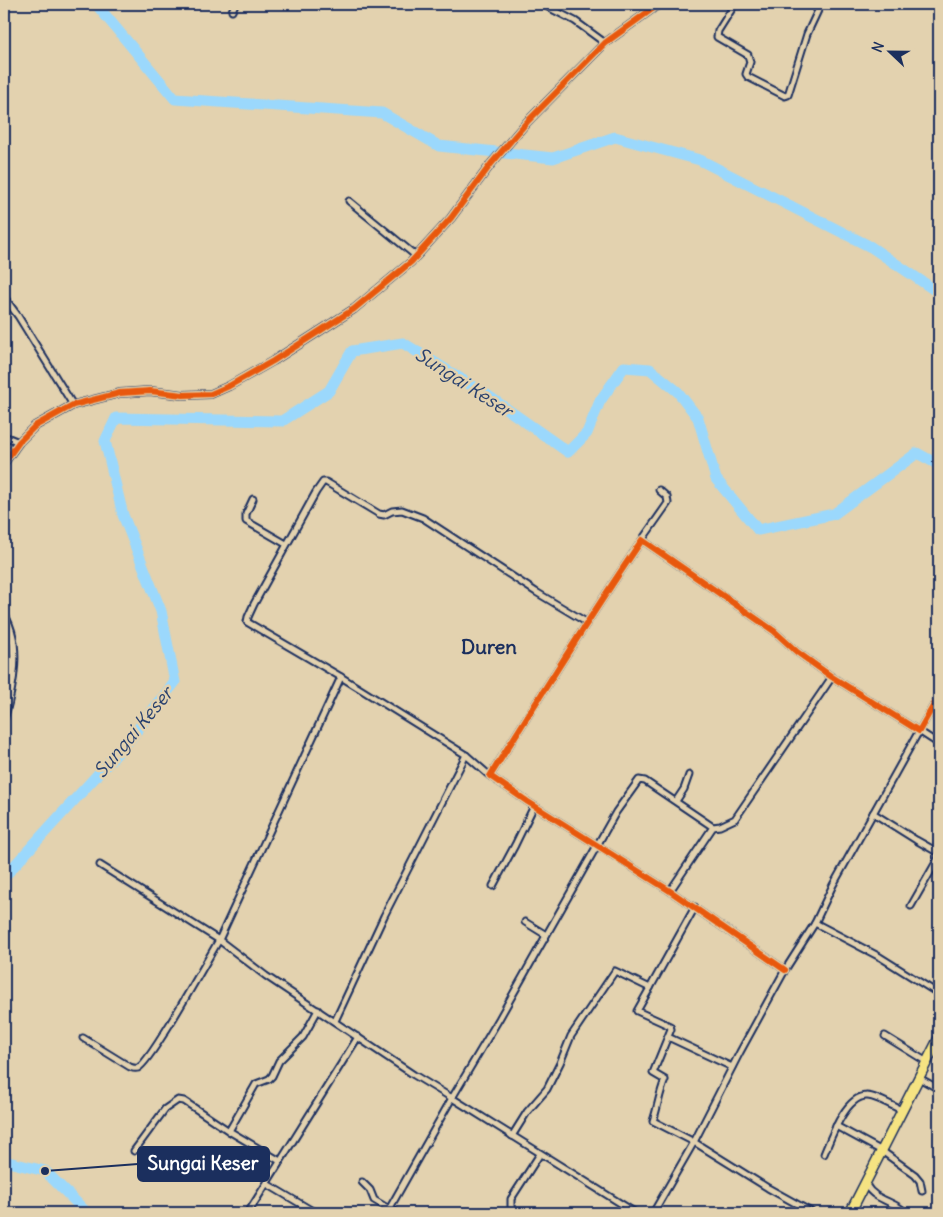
<svg xmlns="http://www.w3.org/2000/svg" width="943" height="1217" font-family="Delius,sans-serif">
<style>
.lines{fill:none;stroke-linecap:round;stroke-linejoin:round}
.river{stroke:#9bd8fc;stroke-width:11}
.minor-casing{stroke:#1b2f5e;stroke-width:9}
.tertiary-casing{stroke:#1b2f5e;stroke-width:10}
.trunk-casing{stroke:#1b2f5e;stroke-width:12}
.minor{stroke:#e3d2af;stroke-width:5}
.tertiary{stroke:#e3d2af;stroke-width:6}
.trunk{stroke:#f5e382;stroke-width:9}
.cycleway-casing{stroke:#e3d2af;stroke-width:9}
.cycleway{stroke:#e8590c;stroke-width:6}
.labels{text-anchor:middle;dominant-baseline:central;stroke-width:5;stroke-linejoin:round;paint-order:stroke}
.water-label{font-size:19px;font-style:italic;fill:#28406e;stroke:#e3d2af}
.quarter-label{font-size:20px;font-weight:bold;fill:#1b2f5e;stroke:#e3d2af}
.leader{fill:none;stroke:#1b2f5e;stroke-width:2}
.callout-dot{fill:#1b2f5e;stroke:#e3d2af;stroke-width:2}
.callout{fill:#1b2f5e;stroke:#1b2f5e;stroke-width:2}
.callout-label{font-size:19px;text-anchor:middle;font-weight:bold;fill:#fff}
</style>
<rect width="100%" height="100%" fill="#e3d2af"/>
<filter id="ink" filterUnits="userSpaceOnUse"><feTurbulence type="fractalNoise" baseFrequency=".02" numOctaves="2"/><feDisplacementMap in="SourceGraphic" scale="10" xChannelSelector="R" yChannelSelector="G"/><feConvolveMatrix kernelMatrix="1 2 1 2 8 2 1 2 1" color-interpolation-filters="sRGB"/></filter>
<g filter="url(#ink)">
<g class="lines">
<g class="river">
<path d="M96,4l79,95 207,14 57,33 114,12 62,-21 85,23 171,87 68,46"/>
<path d="M4,877l127,-139 44,-56 -14,-71 -38,-96 -18,-74 11,-23 166,3 47,-30 23,-40 51,-8 84,52 81,57 19,-19 13,-32 24,-34 26,2 28,23 20,26 18,61 42,51 76,-16 83,-61 22,12"/>
<path d="M4,1161l41,10 42,42"/>
</g>
<g class="minor-casing">
<g id="minor">
<path d="M542,4l33,17 30,22"/>
<path d="M735,4l-17,27 -1,6 31,18 2,7 -4,12 2,3 37,19 3,-1 19,-61 14,-30"/>
<path d="M232,11l3,-7"/>
<path d="M349,201l67,55"/>
<path d="M4,297l14,19 55,89"/>
<path d="M4,436l15,6"/>
<path d="M253,499l-7,15v7l40,23"/>
<path d="M642,540l26,-37 -1,-6 -8,-7"/>
<path d="M4,665l9,4"/>
<path d="M341,677l-122,263 47,36 148,99 38,23 -65,115"/>
<path d="M490,776l-24,-21 -125,-78 -94,-55 1,-5 6,-13 62,-112 7,-10h3l53,32 5,1 8,-4 10,-1 21,8 113,74 50,30"/>
<path d="M676,801l8,-12 5,-14"/>
<path d="M873,813l43,27 23,13"/>
<path d="M493,886l22,-41 19,-39"/>
<path d="M670,891l43,-64 7,-1 15,-7 97,-142"/>
<path d="M911,906l28,-49"/>
<path d="M525,922l21,13"/>
<path d="M815,923l65,34 59,37"/>
<path d="M785,970l-115,-79 -142,-89 -38,-26c50,-79 99,-159 152,-236l132,91 23,21 35,25 87,54 20,-35"/>
<path d="M650,988l-13,23 33,15 1,3 -18,44 12,7c-6,14 -7,27 -12,41l41,21 74,46 45,25"/>
<path d="M335,1021l49,-105 82,-161"/>
<path d="M885,1036l42,26"/>
<path d="M668,1037l64,30"/>
<path d="M83,1038l47,29c3,1 4,2 8,1 13,-6 69,-108 81,-128l-119,-75"/>
<path d="M919,1078l20,11"/>
<path d="M836,1126l46,25 33,24 5,6 2,10"/>
<path d="M512,1136l15,-24 20,-23 13,-26 11,-27 44,-65 35,17 45,-81"/>
<path d="M134,1151l31,-42 13,-9 6,1 45,30"/>
<path d="M824,1154c7,-16 21,-57 42,-58 8,-1 29,11 37,15"/>
<path d="M280,1161l-51,-30 27,-47 13,-5 3,-3 7,-15 24,-24 15,-27"/>
<path d="M362,1182l8,8 4,10 15,9"/>
<path d="M267,1184l49,29"/>
<path d="M866,1185c9,16 29,16 40,28"/>
<path d="M390,1208l8,5"/>
<path d="M248,1213l110,-176"/>
<path d="M516,1213l-5,-6v-8l29,-45"/>
<path d="M636,1213l-184,-115 47,-79 117,-207 23,-32 6,1 68,46"/>
<path d="M653,1213l41,-71 46,-90 45,-82 30,-47 18,-38 86,-154 20,13"/>
</g>
</g>
<g class="tertiary-casing">
<g id="tertiary">
<path d="M4,463l15,-21 16,-16 38,-21 47,-12 30,-2 33,4 28,-1 18,-8 44,-25 81,-52 57,-47 40,-44 40,-54 36,-42 78,-79 54,-39"/>
<path d="M4,615c18,29 9,72 0,103"/>
</g>
</g>
<g class="trunk-casing">
<path id="trunk" d="M850,1213l89,-175"/>
</g>
<use href="#minor" class="minor"/>
<use href="#tertiary" class="tertiary"/>
<use href="#trunk" class="trunk"/>
<g class="cycleway-casing">
<g id="cycleway">
<path d="M4,463l15,-21 16,-16 38,-21 47,-12 30,-2 33,4 28,-1 18,-8 44,-25 81,-52 57,-47 40,-44 40,-54 36,-42 78,-79 54,-39"/>
<path d="M785,970l-115,-79 -142,-89 -38,-26c50,-79 99,-159 152,-236l132,91 23,21 35,25 87,54 20,-35"/>
</g>
</g>
<use href="#cycleway" class="cycleway"/>
</g>
</g>
<g class="labels">
<g class="water-label">
<text transform="translate(464 382) rotate(33)">Sungai Keser</text>
<text transform="translate(133 732) rotate(-50)">Sungai Keser</text>
</g>
<g class="quarter-label">
<text x="489" y="646">Duren</text>
</g>
</g>
<path class="leader" d="M45 1171L138 1164"/>
<circle class="callout-dot" cx="45" cy="1171" r="5"/>
<rect class="callout" x="138" y="1147" width="131" height="34" rx="5"/>
<g class="callout-label">
<text x="203" y="1170">Sungai Keser</text>
</g>
<rect width="943" height="1217" fill="none" stroke="#e3d2af" stroke-width="20"/>
<rect x="10" y="10" width="923" height="1197" fill="none" stroke="#1b2f5e" stroke-width="2" filter="url(#ink)"/>
<g transform="translate(890 52) rotate(292)" stroke="#e3d2af" stroke-width="4" paint-order="stroke">
<path d="M0-4L9 19L0 12L-9 19Z" fill="#1b2f5e"/>
<text y="-8" font-size="14" font-weight="bold" text-anchor="middle" fill="#1b2f5e">N</text>
</g>
</svg>
